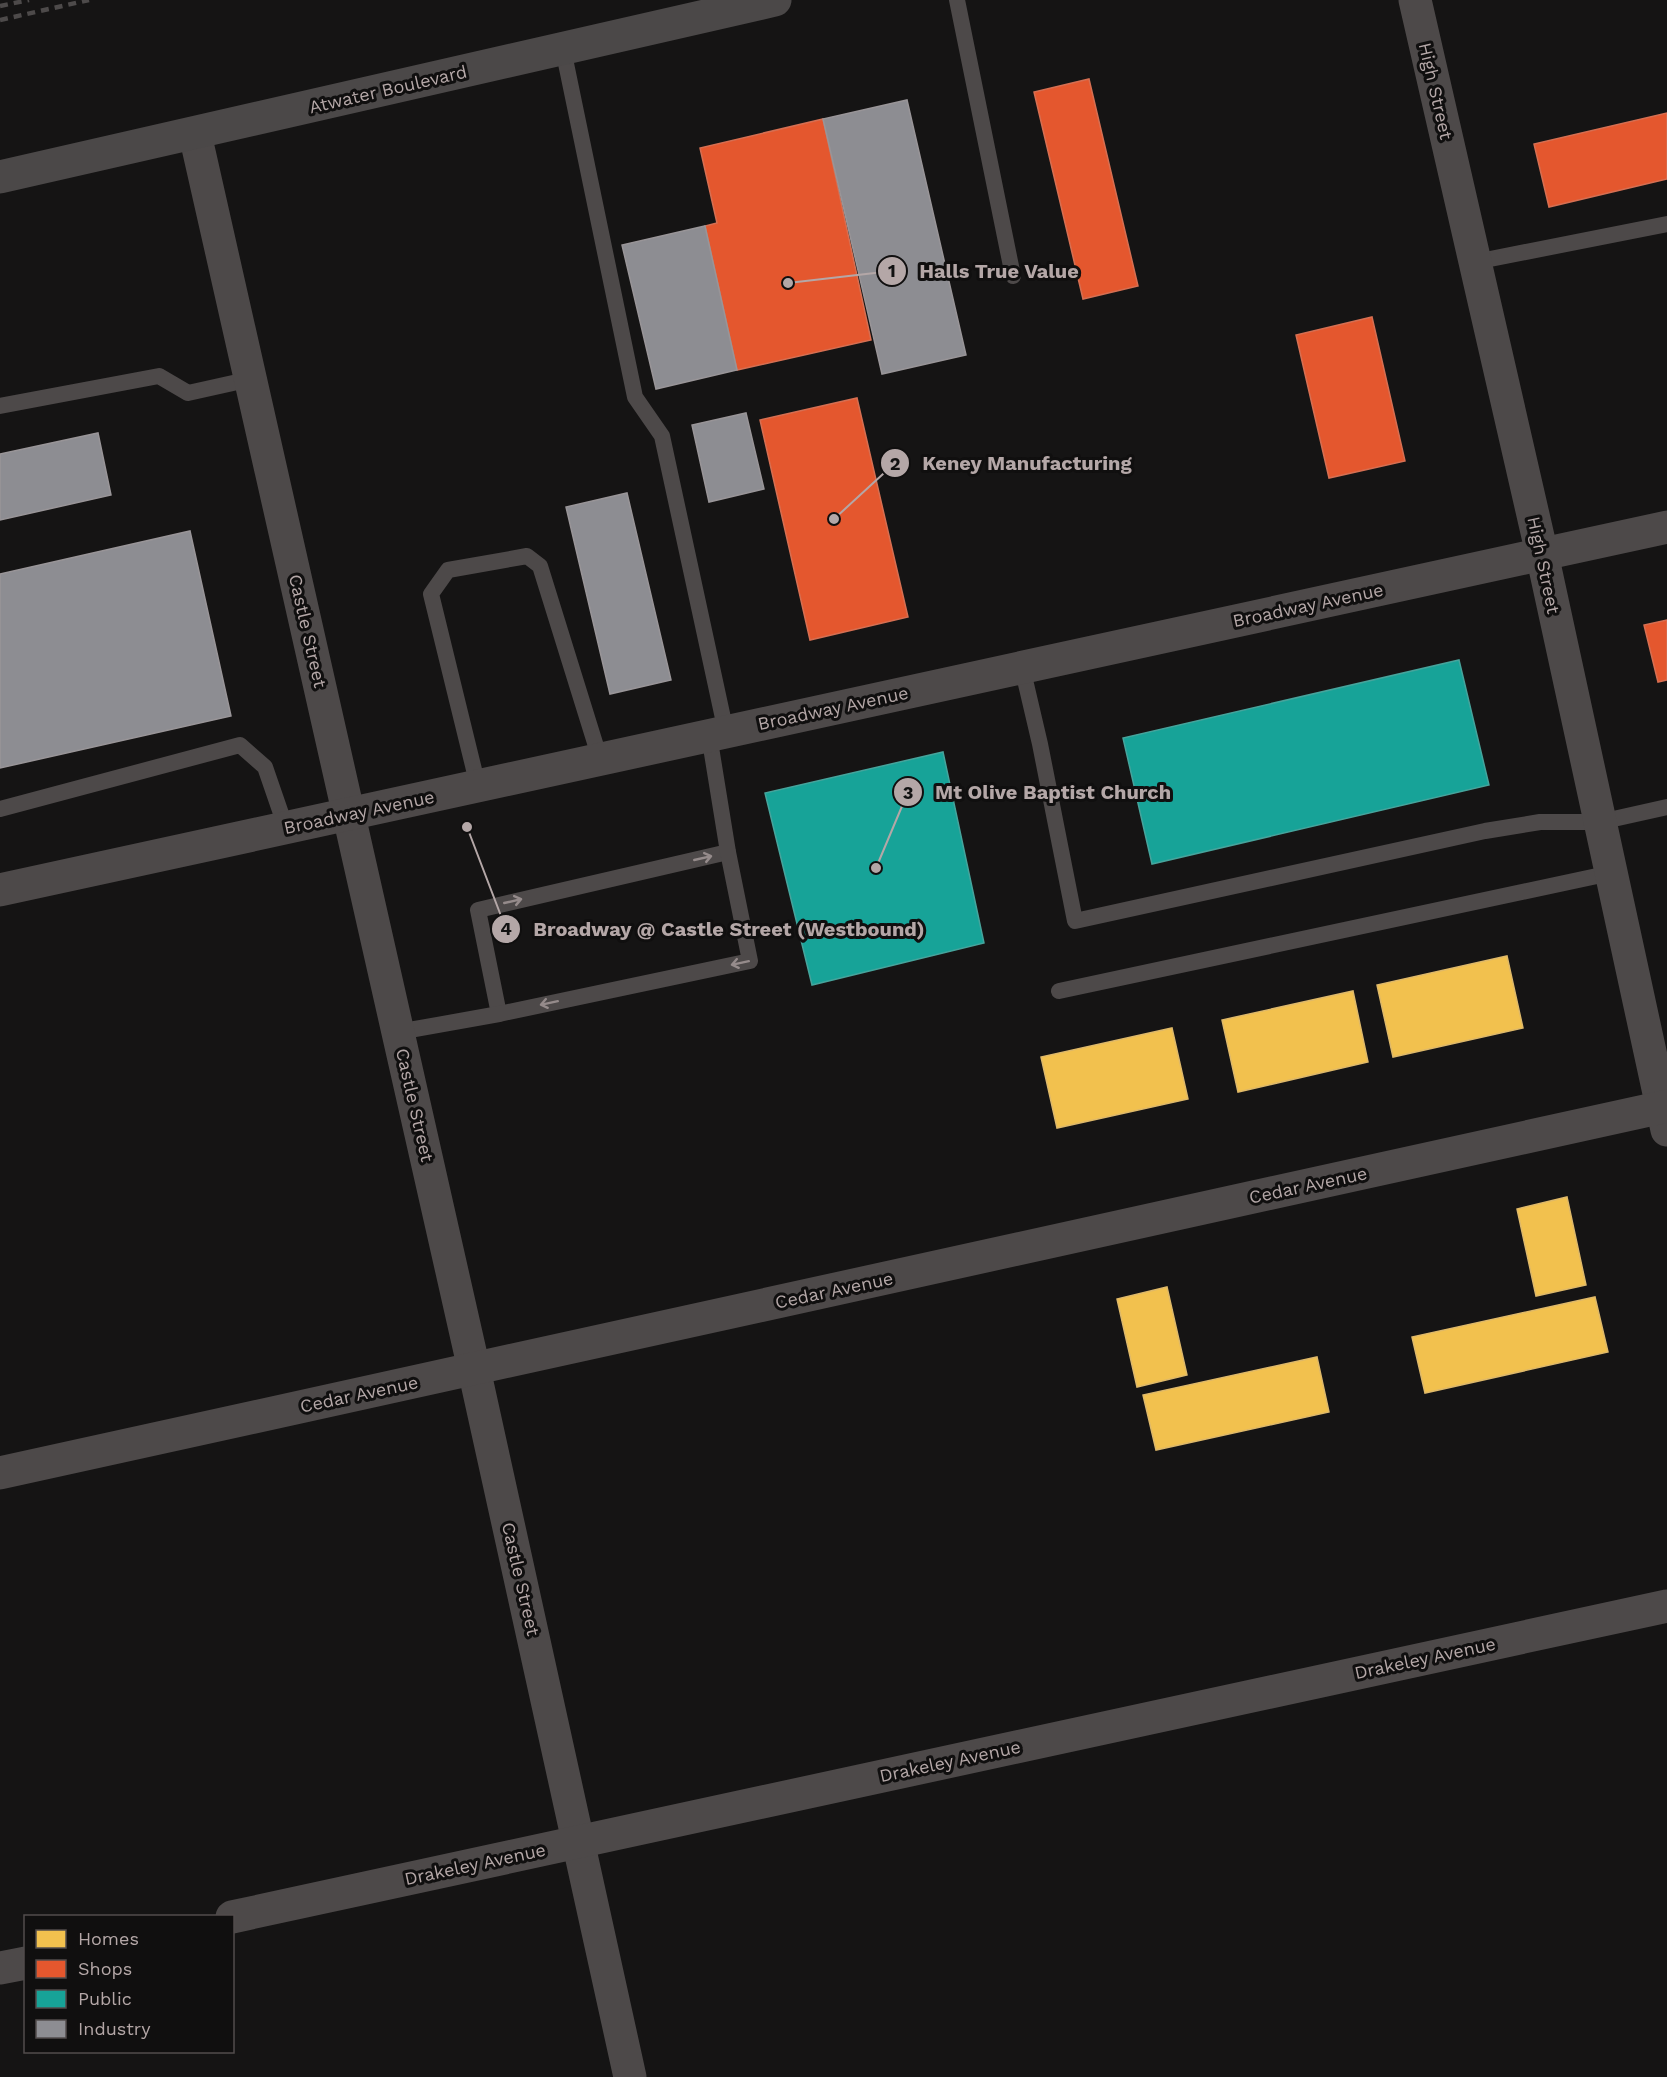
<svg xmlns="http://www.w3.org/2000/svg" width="1667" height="2077" font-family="'Work Sans',sans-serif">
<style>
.homes{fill:#f2c14e;stroke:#dfb969;stroke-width:1.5}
.shops{fill:#e4572e;stroke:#d66f52;stroke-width:1.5}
.public{fill:#17a398;stroke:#46a49c;stroke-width:1.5}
.industry{fill:#8d8d92;stroke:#999598;stroke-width:1.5}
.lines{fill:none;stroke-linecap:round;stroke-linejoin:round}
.service{stroke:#4d4949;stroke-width:16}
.minor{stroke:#4d4949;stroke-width:33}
.tertiary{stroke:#4d4949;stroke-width:33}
.secondary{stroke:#4b4848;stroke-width:33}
.rail{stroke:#4d4a4a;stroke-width:4.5;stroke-dasharray:8 6;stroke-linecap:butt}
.oneway{stroke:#958b8b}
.labels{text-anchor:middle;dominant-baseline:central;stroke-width:6;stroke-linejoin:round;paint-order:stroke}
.street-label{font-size:18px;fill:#b4a7a7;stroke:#100f0f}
.leader{fill:none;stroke:#b4a7a7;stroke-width:2}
.callout-dot{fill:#b4a7a7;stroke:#100f0f;stroke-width:2}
.mark-label{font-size:18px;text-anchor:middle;font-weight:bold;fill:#111}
.callout-label{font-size:20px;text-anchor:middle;font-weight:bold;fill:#b4a7a7;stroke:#100f0f;stroke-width:6;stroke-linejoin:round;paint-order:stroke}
</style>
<rect width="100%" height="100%" fill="#151414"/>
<g class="homes">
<path d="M1507,956l16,72 -130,29 -16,-72z"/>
<path d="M1353,991l15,71 -130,30 -16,-72z"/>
<path d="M1172,1028l16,71 -131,29 -16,-71z"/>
<path d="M1567,1197l19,88 -50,11 -19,-87z"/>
<path d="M1167,1287l20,88 -50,12 -20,-88z"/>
<path d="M1595,1297l13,55 -183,41 -13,-56z"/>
<path d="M1317,1357l12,55 -173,38 -13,-55z"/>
</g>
<g class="shops">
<path d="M1089,79l49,207 -55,13 -49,-207z"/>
<path d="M1667,113v66l-118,28 -15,-63z"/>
<path d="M823,119l48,221 -134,30 -32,-144 12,-3 -17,-75z"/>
<path d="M1372,317l33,144 -76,17 -33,-143z"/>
<path d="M857,398l51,219 -98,23 -50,-220z"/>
<path d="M1667,620v60l-9,2 -14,-57z"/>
</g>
<g class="public">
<path d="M1459,660l30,125 -337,79 -29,-126z"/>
<path d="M943,752l41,191 -172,42 -47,-192z"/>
</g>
<g class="industry">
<path d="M907,100l59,255 -84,19 -59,-255z"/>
<path d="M705,226l32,144 -81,19 -34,-144z"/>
<path d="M746,413l18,76 -55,13 -17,-77z"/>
<path d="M98,433l13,62 -111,25v-66z"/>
<path d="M627,493l44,187 -61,14 -44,-187z"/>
<path d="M190,531l41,185 -231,52v-194z"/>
</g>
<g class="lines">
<g class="service">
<path d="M957,0l56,276"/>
<path d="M563,49l72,348 27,39 64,296"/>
<path d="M1475,262l192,-38"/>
<path d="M0,406l159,-30 29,17 63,-14"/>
<path d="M1022,667l18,77 35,177 410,-90 55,-9h60l67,-15"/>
<path d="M478,786l-47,-192 17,-24 79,-14 13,10 60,193"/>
<path d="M0,809l240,-64 25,22 21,61"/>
<path d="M1059,991l552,-118"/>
<path d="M499,1014l-21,-104 250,-58"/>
<path d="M398,1032l101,-18 251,-53 -22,-109 -19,-117"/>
</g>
<g class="minor">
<path d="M1415,0l127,554 125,576"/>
<path d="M195,134l279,1235 156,708"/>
<path d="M0,1473l1667,-367"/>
<path d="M232,1917l1435,-311"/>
<path d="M0,1968l26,-5"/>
</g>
<path class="tertiary" d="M0,890l1667,-363"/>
<path class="secondary" d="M0,177l775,-177"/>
<g class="rail">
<path d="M0,6l29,-6"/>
<path d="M0,20l89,-20"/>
</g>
</g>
<defs><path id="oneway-shaft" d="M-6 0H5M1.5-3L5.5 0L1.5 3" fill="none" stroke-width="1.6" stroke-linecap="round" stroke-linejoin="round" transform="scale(1.5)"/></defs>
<g class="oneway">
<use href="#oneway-shaft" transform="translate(703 858) rotate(-13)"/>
<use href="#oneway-shaft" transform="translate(513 901) rotate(-13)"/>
<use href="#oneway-shaft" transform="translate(740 963) rotate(168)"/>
<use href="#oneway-shaft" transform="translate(549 1003) rotate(168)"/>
</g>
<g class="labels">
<g class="street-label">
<text transform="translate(388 89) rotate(-13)">Atwater Boulevard</text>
<text transform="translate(1436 91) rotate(77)">High Street</text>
<text transform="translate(1544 565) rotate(78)">High Street</text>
<text transform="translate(1308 605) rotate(-12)">Broadway Avenue</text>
<text transform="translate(308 631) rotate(77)">Castle Street</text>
<text transform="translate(833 708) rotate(-12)">Broadway Avenue</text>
<text transform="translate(359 812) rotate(-12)">Broadway Avenue</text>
<text transform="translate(415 1105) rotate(77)">Castle Street</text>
<text transform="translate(1308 1185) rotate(-12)">Cedar Avenue</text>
<text transform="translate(834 1290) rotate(-12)">Cedar Avenue</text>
<text transform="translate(359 1394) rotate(-12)">Cedar Avenue</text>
<text transform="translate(521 1579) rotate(77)">Castle Street</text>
<text transform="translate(1425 1658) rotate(-12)">Drakeley Avenue</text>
<text transform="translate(950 1761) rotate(-12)">Drakeley Avenue</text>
<text transform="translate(475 1864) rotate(-12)">Drakeley Avenue</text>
</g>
</g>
<path class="leader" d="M788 283L892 271M834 519L895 463M876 868L908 792M467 827L506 929"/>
<g class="callout-dot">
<circle cx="788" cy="283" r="6"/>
<circle cx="834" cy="519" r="6"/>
<circle cx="876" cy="868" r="6"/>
<circle cx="467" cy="827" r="6"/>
<circle cx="892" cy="271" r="15"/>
<circle cx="895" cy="463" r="15"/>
<circle cx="908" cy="792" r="15"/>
<circle cx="506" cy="929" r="15"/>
</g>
<g class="mark-label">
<text x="892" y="277">1</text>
<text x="895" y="470">2</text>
<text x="908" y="799">3</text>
<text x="506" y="935">4</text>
</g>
<g class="callout-label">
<text x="999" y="278">Halls True Value</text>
<text x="1027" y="470">Keney Manufacturing</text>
<text x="1053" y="799">Mt Olive Baptist Church</text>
<text x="729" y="936">Broadway @ Castle Street (Westbound)</text>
</g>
<rect x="24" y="1915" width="210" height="138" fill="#100f0f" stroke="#524c4c" stroke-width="1.5"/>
<rect x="36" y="1930" width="30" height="18" fill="#f2c14e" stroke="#524c4c" stroke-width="1.5"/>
<text x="78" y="1945" font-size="18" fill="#b4a7a7">Homes</text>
<rect x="36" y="1960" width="30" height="18" fill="#e4572e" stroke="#524c4c" stroke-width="1.5"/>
<text x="78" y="1975" font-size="18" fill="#b4a7a7">Shops</text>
<rect x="36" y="1990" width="30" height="18" fill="#17a398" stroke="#524c4c" stroke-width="1.5"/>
<text x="78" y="2005" font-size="18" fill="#b4a7a7">Public</text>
<rect x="36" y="2020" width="30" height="18" fill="#8d8d92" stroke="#524c4c" stroke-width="1.5"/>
<text x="78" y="2035" font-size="18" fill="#b4a7a7">Industry</text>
</svg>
